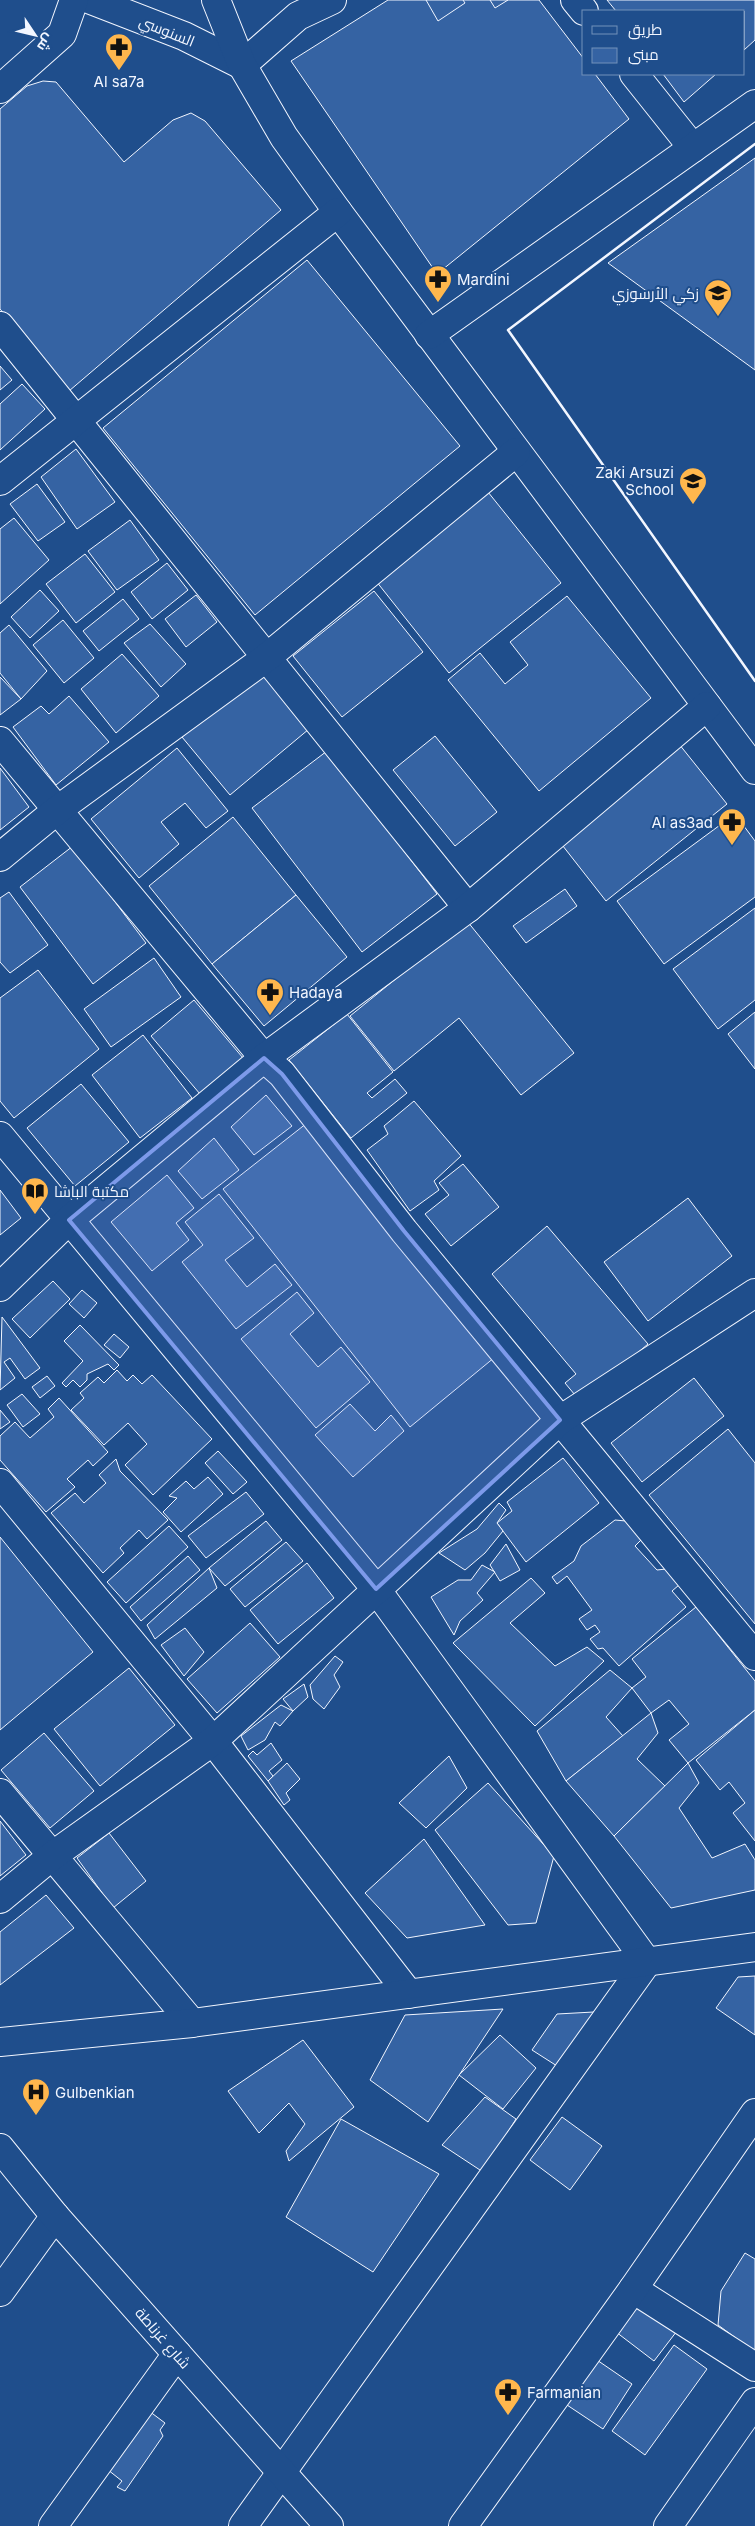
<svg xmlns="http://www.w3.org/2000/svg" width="755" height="2526" font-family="Inter,Cairo,sans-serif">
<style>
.building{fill:#3563a3;stroke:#f2f6ff}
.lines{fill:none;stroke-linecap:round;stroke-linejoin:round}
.minor-casing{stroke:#f2f6ff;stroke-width:30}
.major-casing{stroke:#f2f6ff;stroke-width:30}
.minor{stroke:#1f4e8c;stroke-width:28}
.major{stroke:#1f4e8c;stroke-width:28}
.wall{stroke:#f2f6ff;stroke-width:2.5}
.marked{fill:#7d9aea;fill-opacity:0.2;stroke:#7d9aea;stroke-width:4;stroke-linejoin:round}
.labels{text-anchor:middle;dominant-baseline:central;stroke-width:4;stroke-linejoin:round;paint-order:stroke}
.street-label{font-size:15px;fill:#f2f6ff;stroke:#1f4e8c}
.poi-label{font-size:15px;fill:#f2f6ff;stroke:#1f4e8c;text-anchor:start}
</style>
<rect width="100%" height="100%" fill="#1f4e8c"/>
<g class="building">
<path d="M388,0h151l45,59v15h11l34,45 -192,155 -146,-213z"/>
<path d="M426,0h37l2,3 -27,18z"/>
<path d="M490,0h18l-13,8z"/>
<path d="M607,0h148v40l-11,10v-39h-128z"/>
<path d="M663,74h53l-32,28z"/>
<path d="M43,81l13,1 68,80 49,-42 18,-7 14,8 76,89 -212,181 -69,-82v-200l27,-23z"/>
<path d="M755,158v212l-147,-107z"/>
<path d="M307,260l153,186 -205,169 -152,-187z"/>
<path d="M0,366l12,14 -12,10z"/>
<path d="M22,384l23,25 -45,41v-46z"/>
<path d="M76,449l39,53 -38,27 -36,-52z"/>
<path d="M37,484l28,38 -27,19 -28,-37z"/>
<path d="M488,492l73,91 -112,90 -73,-92z"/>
<path d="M14,518l35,42 -49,44v-75z"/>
<path d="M130,520l29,40 -42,30 -29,-39z"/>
<path d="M85,554l30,38 -39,31 -30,-39z"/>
<path d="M167,563l21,27 -36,29 -21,-27z"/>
<path d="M40,590l19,21 -29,27 -19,-21z"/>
<path d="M374,591l49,61 -81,65 -49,-61z"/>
<path d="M196,595l21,27 -31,25 -21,-28z"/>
<path d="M567,596l84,102 -112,93 -91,-111 32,-27 25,31 23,-19 -18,-23z"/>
<path d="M123,599l16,20 -40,32 -16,-20z"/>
<path d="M63,620l31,38 -30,25 -31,-38z"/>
<path d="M150,624l36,40 -25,23 -37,-44z"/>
<path d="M9,625l38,46 -26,28 -21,-26v-40z"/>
<path d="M122,654l37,42 -43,37 -35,-44z"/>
<path d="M261,671l48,58 -79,66 -48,-58z"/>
<path d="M0,677l21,22 -21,16z"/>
<path d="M69,696l40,46 -53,43 -43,-58 28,-21 8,8z"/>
<path d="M435,736l62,76 -42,34 -62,-76z"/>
<path d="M679,744l48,60 -121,97 -47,-60z"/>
<path d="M177,748l51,63 -22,17 -21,-25 -24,19 18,22 -40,34 -48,-59z"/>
<path d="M327,751l110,143 -75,58 -110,-144z"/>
<path d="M0,768l29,39 -29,23z"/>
<path d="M735,814l20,27v56l-91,67 -47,-63z"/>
<path d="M233,817l63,78 -84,69 -63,-78z"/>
<path d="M73,846l73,97 -53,41 -73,-97z"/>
<path d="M565,889l12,17 -51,37 -13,-17z"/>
<path d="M9,892l39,53 -38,28 -10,-11v-64z"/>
<path d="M296,895l51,62 -83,69 -52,-62z"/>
<path d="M755,908v92l-37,29 -45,-60z"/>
<path d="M467,921l107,132 -53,42 -62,-77 -65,53 -44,-55z"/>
<path d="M154,958l27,39 -70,50 -27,-38z"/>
<path d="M38,970l61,79 -85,69 -14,-17v-103z"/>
<path d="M194,1000l49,58 -43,36 -49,-58z"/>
<path d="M755,1012v57l-27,-35z"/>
<path d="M347,1014l46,58 -26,21 5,5 23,-19 12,14 -56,45 -62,-78z"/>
<path d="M143,1035l49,63 -52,40 -48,-63z"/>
<path d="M81,1084l48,58 -54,44 -48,-58z"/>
<path d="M266,1095l26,31 -38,29 -23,-28z"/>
<path d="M414,1101l47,55 -27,25 5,9 -29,21 -43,-61 21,-16 -4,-8z"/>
<path d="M307,1123l188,234 -85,70 -187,-238z"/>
<path d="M214,1138l25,32 -37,29 -24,-28z"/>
<path d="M463,1164l36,43 -48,39 -26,-32 24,-19 -10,-12z"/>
<path d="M167,1175l27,33 -18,15 13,17 -37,31 -41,-49z"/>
<path d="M0,1190l21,28 -21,17z"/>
<path d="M219,1194l35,44 -29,22 22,27 28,-23 17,21 -56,44 -54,-67 21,-17 -18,-23z"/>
<path d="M688,1198l44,58 -84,65 -44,-59z"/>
<path d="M547,1226l101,118 -68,57 -15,-18 11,-9 -84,-100z"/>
<path d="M53,1281l17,18 -40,39 -18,-19z"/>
<path d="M82,1290l15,13 -13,15 -15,-14z"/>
<path d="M297,1292l17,21 -24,21 28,33 23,-20 29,35 -54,46 -75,-89z"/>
<path d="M2,1317l38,51 -15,11 -15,-21 -6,4 11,16 -15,12z"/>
<path d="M80,1325l39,40 -5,5 -6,-6 -21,10v6l-7,7 -7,-7 -7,7 -4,-4 21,-22 -19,-20z"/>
<path d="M114,1334l15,13 -9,11 -16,-13z"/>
<path d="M117,1370l10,11 6,-6 9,9 10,-9 60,64 -59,56 -28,-30 22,-21 -19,-21 -24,22 -33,-35 13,-12 -4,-5 18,-16 6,6z"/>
<path d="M47,1376l8,10 -15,12 -8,-11z"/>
<path d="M694,1378l30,38 -82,66 -31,-39z"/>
<path d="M22,1394l18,20 -17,13 -16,-22z"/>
<path d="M59,1398l49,54 -15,14 -5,-6 -21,19 8,8 -29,25 -46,-52v-24l15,-14 15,16 24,-21 -6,-8z"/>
<path d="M350,1404l25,27 16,-16 13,16 -51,46 -38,-42z"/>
<path d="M0,1410l10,12 -10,7z"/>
<path d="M728,1429l27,34v161l-106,-129z"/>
<path d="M218,1451l29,31 -14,12 -28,-31z"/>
<path d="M563,1458l36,45 -73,59 -29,-39 15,-12 -5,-9z"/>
<path d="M116,1459l4,12 48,49 -21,19 -8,-9 -19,18 4,5 -21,20 -52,-60 24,-20 9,10 22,-20 -7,-8z"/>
<path d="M208,1477l15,17 -42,38 -18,-20 14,-14 -8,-2 17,-15 8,8z"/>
<path d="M246,1492l18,22 -58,44 -18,-22z"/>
<path d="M499,1503l7,7 -9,13 6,8 -18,22 -20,17 -26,-17 38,-24z"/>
<path d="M615,1520l11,1 16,18 -7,7 22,24 9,-1 13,16 -7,6 14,16 -67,59 -16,-18 -5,1 -8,-10 10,-7 -5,-7 -8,5 -8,-11 13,-9 -25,-34 -10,8 -5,-7 22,-16 7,-15z"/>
<path d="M266,1521l16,19 -57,46 -16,-18z"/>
<path d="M169,1526l19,21 -62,56 -19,-21z"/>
<path d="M0,1537l93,115 -93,78z"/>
<path d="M286,1542l17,19 -58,46 -15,-18z"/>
<path d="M506,1544l14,26 -20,11 -10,-16z"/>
<path d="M188,1556l12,14 -59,51 -11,-14z"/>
<path d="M307,1563l27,35 -56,46 -28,-34z"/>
<path d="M482,1565l13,7 -18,21 6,7 -23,21 -6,14 -23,-38 27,-17h13z"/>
<path d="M209,1568l8,20 -62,51 -8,-14z"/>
<path d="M531,1578l14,15 -35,30 45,43 32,-19 17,14 -69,65 -82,-83z"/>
<path d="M696,1607l59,74v29l-67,53 -19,-23 20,-16 -20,-24 -18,13 -19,-25 14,-11 -14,-18z"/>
<path d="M250,1623l30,34 -63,56 -30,-34z"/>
<path d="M185,1628l19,24 -20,24 -23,-31z"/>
<path d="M335,1656l8,6 -9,13 6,12 -16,22 -11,-10 -3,-14z"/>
<path d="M129,1668l46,57 -75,61 -46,-57z"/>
<path d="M610,1670l22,18 -26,29 17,19 -57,45 -29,-50z"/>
<path d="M304,1684l4,13 -15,14 -10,-12z"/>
<path d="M281,1705l12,6 -13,15 -5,-4 -10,18 -17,10 -7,-14z"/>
<path d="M755,1710v131l-22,-28 12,-10 -16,-21 -9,8 -24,-30z"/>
<path d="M651,1713l7,20 -21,26 28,27 -51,50 -48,-55z"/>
<path d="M44,1733l50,58 -44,37 -49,-58z"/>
<path d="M271,1743l11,17 -13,11 4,5 -5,5 -20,-25 5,-5 4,4z"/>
<path d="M449,1756l18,32 -41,40 -27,-25z"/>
<path d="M287,1763l13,16 -14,14 4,7 -6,5 -16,-24z"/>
<path d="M688,1763l11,20 -20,25 33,50 33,-14 10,16v30l-84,18 -57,-72z"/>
<path d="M488,1783l66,73 -18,67 -28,2 -73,-95z"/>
<path d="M0,1821l26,34 -26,21z"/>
<path d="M109,1833l37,48 -33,27 -36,-50z"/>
<path d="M424,1839l61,86 -78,13 -42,-45z"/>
<path d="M46,1895l28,33 -74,57v-53z"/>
<path d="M755,1976v59l-39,-27 22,-31z"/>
<path d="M503,2009l-75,113 -58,-42 35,-65z"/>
<path d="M612,2011l-44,62 -36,-23 25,-36z"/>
<path d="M500,2035l36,33 -33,41 -44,-34z"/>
<path d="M303,2040l51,67 -65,54 -3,-10 19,-27 -16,-21 -30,30 -31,-42z"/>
<path d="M485,2097l31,22 -33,53 -41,-27z"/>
<path d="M562,2117l40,29 -32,44 -40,-30z"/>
<path d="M341,2119l98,55 -66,98 -87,-55z"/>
<path d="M745,2253l10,6v93l-37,-27 3,-34z"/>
<path d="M642,2297l38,30 -26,34 -55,-42z"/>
<path d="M674,2345l33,24 -62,86 -33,-24z"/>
<path d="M594,2358l38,26 -29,45 -39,-26z"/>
<path d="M145,2408l20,15 -5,7 3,6 -38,55 -8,-4 5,-6 -19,-15z"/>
</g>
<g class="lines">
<g class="minor-casing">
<g id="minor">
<path d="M91,0l93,36 58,29 56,-49 34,-16"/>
<path d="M216,0l26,65 42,72 54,75 417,558"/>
<path d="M575,0l9,11"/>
<path d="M634,74l59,74"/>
<path d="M0,89l62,-55 12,-34"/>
<path d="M0,326l468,582"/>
<path d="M429,335l326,-231"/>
<path d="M0,481l338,-269"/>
<path d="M0,741l264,317 18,16 122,157 351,425"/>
<path d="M0,857l56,-46 210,-153 250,-206"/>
<path d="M0,1136l376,453 271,373 -404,564"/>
<path d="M0,1287l69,-67 195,-162 204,-150 239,-202"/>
<path d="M0,1483l213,258 196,253"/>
<path d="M0,1793l192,230"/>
<path d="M0,1899l52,-43 161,-115 347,-321 195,-127"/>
<path d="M0,2042l192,-19 563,-76"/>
<path d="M633,2289l122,78"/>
<path d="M0,2292l55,-76"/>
<path d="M53,2526l124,-172"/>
<path d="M463,2526l170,-237 122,-176"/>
<path d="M668,2526l87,-124"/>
</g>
</g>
<g class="major-casing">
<path id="major" d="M0,2148l55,68 274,310"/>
</g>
<use href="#minor" class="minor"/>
<use href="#major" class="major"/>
<path class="wall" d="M755,144l-247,186 247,351"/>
</g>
<path class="marked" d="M264,1058l18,16 122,157 156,189 -184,169 -307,-369z"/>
<defs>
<g id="pharmacy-pin" transform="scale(1.4375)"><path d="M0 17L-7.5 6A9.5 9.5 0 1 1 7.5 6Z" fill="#ffb74d" stroke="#1f4e8c"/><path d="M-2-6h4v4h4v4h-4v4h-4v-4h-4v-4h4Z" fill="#111"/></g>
<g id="school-pin" transform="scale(1.4375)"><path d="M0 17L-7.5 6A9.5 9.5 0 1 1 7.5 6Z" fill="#ffb74d" stroke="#1f4e8c"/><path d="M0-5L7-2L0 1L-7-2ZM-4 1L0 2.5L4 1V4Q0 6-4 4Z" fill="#111"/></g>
<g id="library-pin" transform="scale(1.4375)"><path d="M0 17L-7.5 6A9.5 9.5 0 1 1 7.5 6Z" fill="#ffb74d" stroke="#1f4e8c"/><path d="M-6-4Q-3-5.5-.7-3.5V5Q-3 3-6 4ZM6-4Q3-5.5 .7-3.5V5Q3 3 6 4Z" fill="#111"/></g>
<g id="hospital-pin" transform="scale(1.4375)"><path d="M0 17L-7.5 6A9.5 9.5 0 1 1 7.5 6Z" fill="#ffb74d" stroke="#1f4e8c"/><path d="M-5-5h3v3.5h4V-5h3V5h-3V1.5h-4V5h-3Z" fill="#111"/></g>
</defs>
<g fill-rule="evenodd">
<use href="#pharmacy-pin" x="119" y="47"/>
<use href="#pharmacy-pin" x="438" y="279"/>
<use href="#school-pin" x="718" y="293"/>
<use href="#school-pin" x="693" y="481"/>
<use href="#pharmacy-pin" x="732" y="822"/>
<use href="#pharmacy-pin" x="270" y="992"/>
<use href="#library-pin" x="35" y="1191"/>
<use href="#hospital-pin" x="36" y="2092"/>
<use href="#pharmacy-pin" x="508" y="2392"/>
</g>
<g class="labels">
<g class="street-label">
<text transform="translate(167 31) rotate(22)">السنوسي</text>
<text transform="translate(163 2338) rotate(49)">شارع غرناطة</text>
</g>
<g class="poi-label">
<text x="119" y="81" text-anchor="middle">Al sa7a</text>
<text x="457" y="279">Mardini</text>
<text x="699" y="293" text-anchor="end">زكي الأرسوزي</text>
<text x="674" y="472" text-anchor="end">Zaki Arsuzi<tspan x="674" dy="17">School</tspan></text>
<text x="713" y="822" text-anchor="end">Al as3ad</text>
<text x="289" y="992">Hadaya</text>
<text x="54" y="1191">مكتبة الباشا</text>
<text x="55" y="2092">Gulbenkian</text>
<text x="527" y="2392">Farmanian</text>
</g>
</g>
<rect x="582" y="10" width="162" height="65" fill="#1f4e8c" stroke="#7391ba"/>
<rect x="592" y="26" width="25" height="8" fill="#1f4e8c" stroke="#7391ba"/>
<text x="628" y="35" font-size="15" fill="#f2f6ff">طريق</text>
<rect x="592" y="48" width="25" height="15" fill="#3563a3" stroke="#7391ba"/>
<text x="628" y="60" font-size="15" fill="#f2f6ff">مبنى</text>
<g transform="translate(35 35) rotate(125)" stroke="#1f4e8c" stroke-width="4" paint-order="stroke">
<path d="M0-4L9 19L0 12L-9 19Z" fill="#f2f6ff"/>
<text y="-8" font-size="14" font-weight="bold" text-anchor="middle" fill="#f2f6ff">ش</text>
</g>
</svg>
